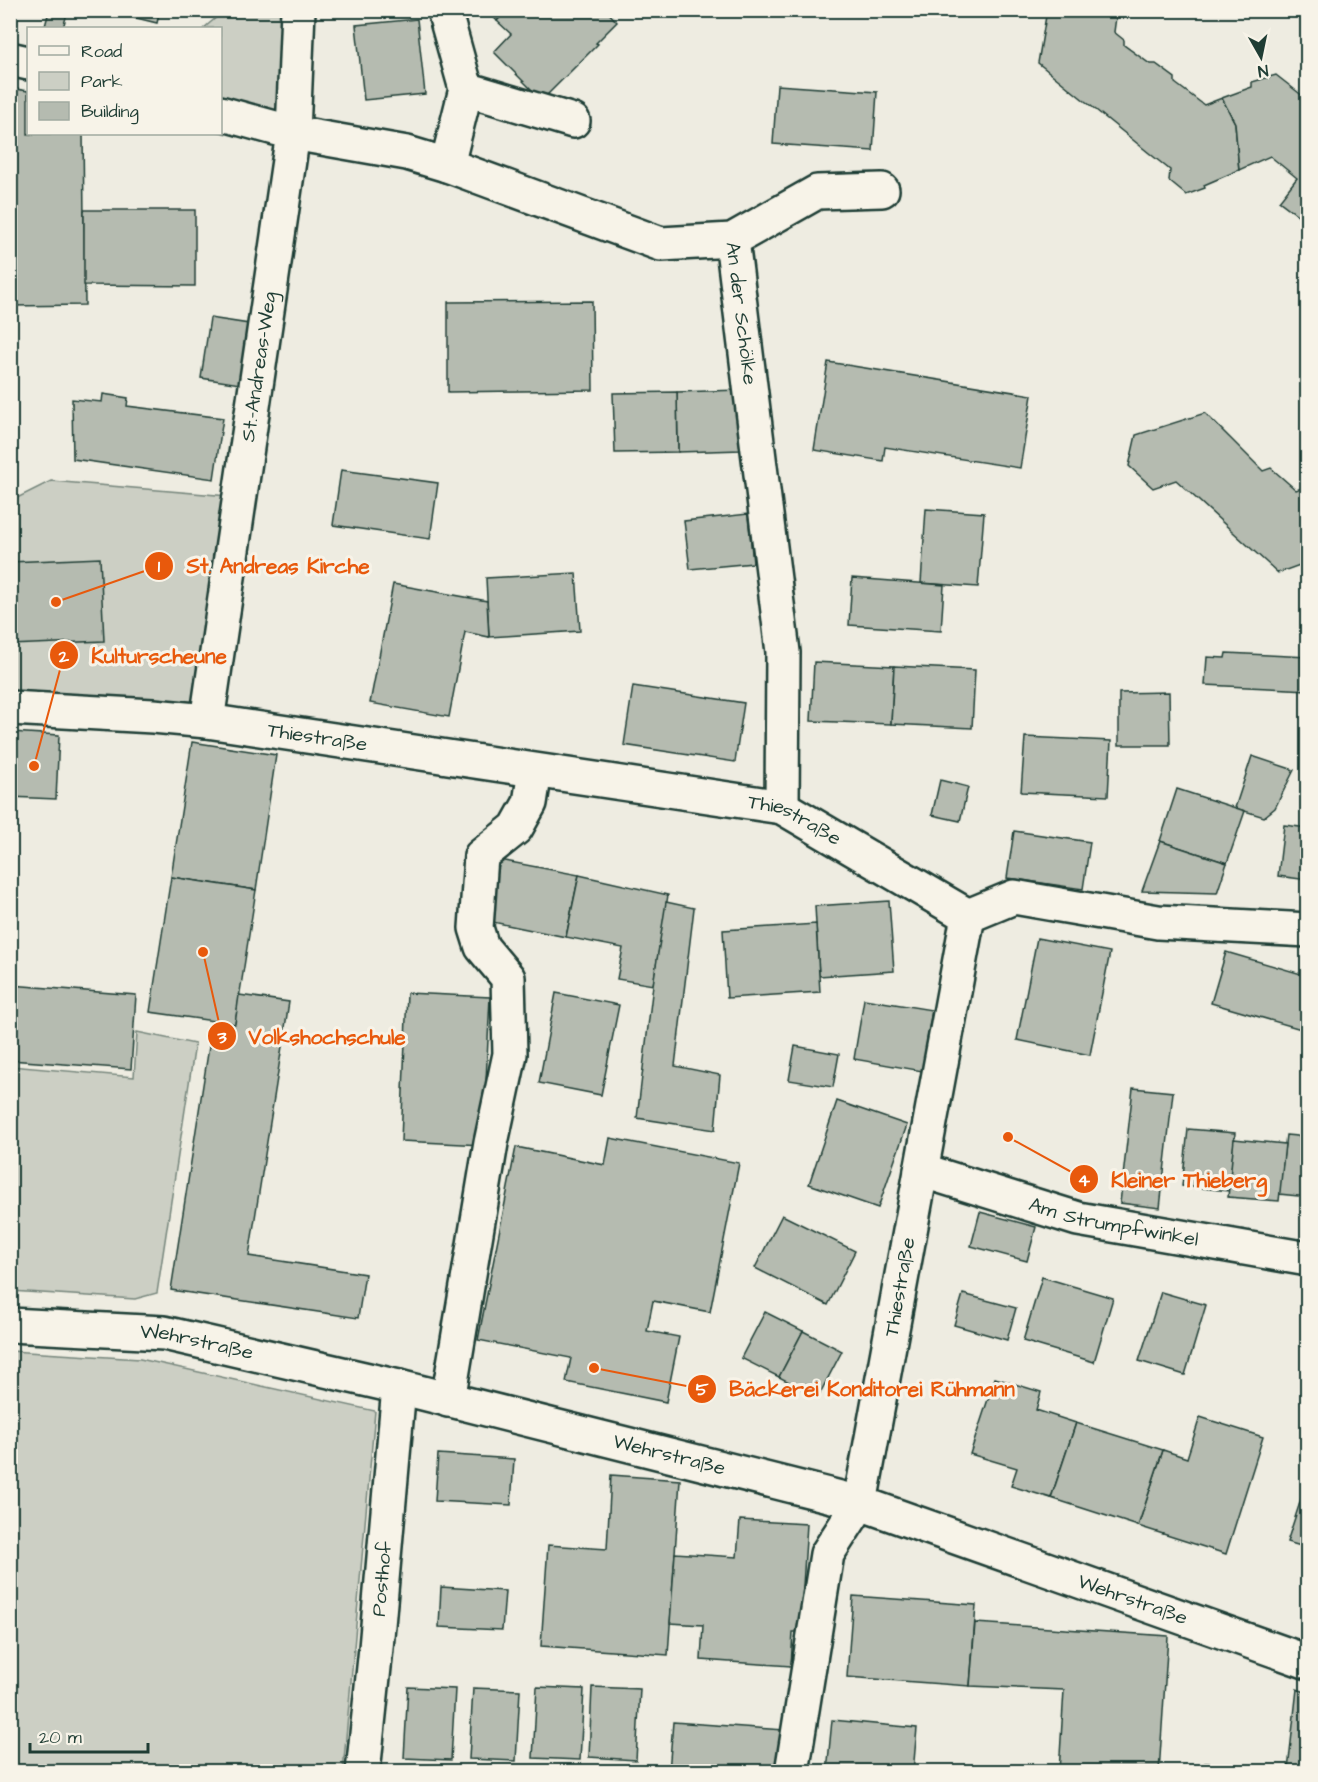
<svg xmlns="http://www.w3.org/2000/svg" width="1318" height="1782" font-family="'Architects Daughter',sans-serif">
<style>
.green{fill:#cccfc4;stroke:#76867c;stroke-width:1.5}
.building{fill:#b5bbb0;stroke:#1f3d34;stroke-width:1.5}
.lines{fill:none;stroke-linecap:round;stroke-linejoin:round}
.minor-casing{stroke:#1f3d34;stroke-width:38}
.minor{stroke:#f7f3e8;stroke-width:33}
.labels{text-anchor:middle;dominant-baseline:central;stroke-width:6;stroke-linejoin:round;paint-order:stroke}
.street-label{font-size:20px;fill:#1f3d34;stroke:#f7f3e8}
.leader{fill:none;stroke:#e8590c;stroke-width:2}
.callout-dot{fill:#e8590c;stroke:#f7f3e8;stroke-width:2}
.mark-label{font-size:18px;text-anchor:middle;font-weight:bold;fill:#fff}
.callout-label{font-size:21px;text-anchor:middle;font-weight:bold;fill:#e8590c;stroke:#f7f3e8;stroke-width:6;stroke-linejoin:round;paint-order:stroke}
</style>
<rect width="100%" height="100%" fill="#eeece1"/>
<filter id="ink" filterUnits="userSpaceOnUse"><feTurbulence type="fractalNoise" baseFrequency=".0167" numOctaves="2"/><feDisplacementMap in="SourceGraphic" scale="12" xChannelSelector="R" yChannelSelector="G"/><feConvolveMatrix kernelMatrix="1 2 1 2 8 2 1 2 1" color-interpolation-filters="sRGB"/></filter>
<g filter="url(#ink)">
<g class="green">
<path d="M224,11h74l-5,122 -72,-20 -1,-85h-16z"/>
<path d="M51,481l189,16 -33,224 -196,-13v-207z"/>
<path d="M137,1032l58,12 -38,249 -22,6 -124,-8v-225l123,11z"/>
<path d="M10,1351l130,8 235,52 -32,360h-332z"/>
</g>
<g class="building">
<path d="M32,10h36l-5,18 -18,-2 3,-11z"/>
<path d="M104,10h56l-3,13z"/>
<path d="M487,10h20l-10,11z"/>
<path d="M507,10h99l11,12 -21,21 2,1 -56,56 -48,-48 17,-18 -14,-13z"/>
<path d="M1047,10h70l-3,22 10,8v5l26,19h6l19,14v5l29,22 18,-7 13,25 4,47 -35,15 1,3 -19,7 -17,-14 1,-11 -132,-107z"/>
<path d="M417,19l8,75 -61,6 -8,-75z"/>
<path d="M1276,75l32,25v115l-4,5 -25,-19 18,-23 -27,-22 -31,14 -4,-47 -13,-25 30,-11v-5z"/>
<path d="M777,85l100,7 -4,59 -100,-7z"/>
<path d="M10,88l18,3v43h55l2,171 -75,1z"/>
<path d="M84,210h111v76l-111,-1z"/>
<path d="M592,301l1,89 -145,2v-90z"/>
<path d="M210,318l39,6 -9,60 -39,-6z"/>
<path d="M828,362l204,33 -12,73 -135,-21 -2,14 -69,-11z"/>
<path d="M740,390l1,60 -63,2 -1,-60z"/>
<path d="M677,392l1,60 -63,1 -2,-60z"/>
<path d="M103,394l25,4 -1,8 96,12 -9,61 -141,-20 -1,-60 30,3z"/>
<path d="M1205,413l58,58 8,-3 25,22 12,-4v76l-30,11 -102,-93 -23,8 -24,-22 7,-31z"/>
<path d="M341,470l97,13 -8,56 -97,-14z"/>
<path d="M926,509l58,4 -6,74 -57,-4z"/>
<path d="M748,514l5,49 -63,6 -6,-48z"/>
<path d="M100,558l4,83 -94,4v-83z"/>
<path d="M576,573l4,58 -91,6 -3,-59z"/>
<path d="M852,578l92,7 -3,46 -92,-6z"/>
<path d="M393,584l94,17 2,36 -24,-5 -16,85 -79,-14z"/>
<path d="M1226,653l82,4v33l-103,-5 2,-28 18,1z"/>
<path d="M814,662l80,4 -3,58 -80,-3z"/>
<path d="M894,666l81,4 -3,58 -81,-4z"/>
<path d="M633,686l111,17 -9,59 -111,-17z"/>
<path d="M1169,692l1,53h-51v-52z"/>
<path d="M10,732l49,3 -3,64 -46,-2z"/>
<path d="M1025,737l86,4 -3,55 -87,-4z"/>
<path d="M192,742l84,13 -20,135 -85,-13z"/>
<path d="M1252,756l42,14 -19,38 -11,9 -29,-9z"/>
<path d="M940,780l28,7 -8,34 -28,-6z"/>
<path d="M1177,789l68,22 -18,52 -67,-22z"/>
<path d="M1284,825l24,3v52l-30,-4z"/>
<path d="M1014,831l76,11 -7,47 -76,-11z"/>
<path d="M1160,841l67,22 -10,30 -75,-2z"/>
<path d="M500,860l79,15 -13,62 -78,-16z"/>
<path d="M579,875l89,20 -15,90 -36,-6 6,-31 -57,-11z"/>
<path d="M171,877l85,13 -21,134 -85,-12z"/>
<path d="M889,901l5,70 -75,5 -4,-70z"/>
<path d="M666,902l28,6 -19,158 45,9 -5,55 -78,-12 16,-133z"/>
<path d="M816,924l4,68 -93,6 -4,-68z"/>
<path d="M1037,938l73,14 -20,103 -73,-15z"/>
<path d="M1226,952l82,24v55l-97,-28z"/>
<path d="M11,985l125,10 -5,74 -121,-9z"/>
<path d="M407,993l83,4 -7,148 -82,-4z"/>
<path d="M556,993l63,12 -18,90 -62,-12z"/>
<path d="M239,995l50,7 -40,254 116,18 -7,44 -187,-28 42,-269 22,3z"/>
<path d="M864,999l68,11 -10,61 -68,-12z"/>
<path d="M795,1046l44,8 -6,33 -44,-7z"/>
<path d="M1133,1088l40,4 -13,116 -40,-5z"/>
<path d="M837,1101l70,24 -29,83 -69,-24z"/>
<path d="M1188,1129l47,4 -6,58 -47,-5z"/>
<path d="M1286,1135l22,2v60l-29,-3z"/>
<path d="M610,1138l129,25 -29,149 -57,-11 -6,30 32,6 -13,65 -100,-20 5,-24 -93,-18 38,-193 89,18z"/>
<path d="M1234,1139l51,5 -6,57 -51,-4z"/>
<path d="M980,1212l56,15 -9,34 -56,-15z"/>
<path d="M782,1215l73,36 -27,54 -73,-37z"/>
<path d="M1042,1277l71,21 -19,64 -71,-21z"/>
<path d="M1161,1292l45,13 -21,70 -46,-14z"/>
<path d="M963,1294l53,14 -9,32 -53,-15z"/>
<path d="M765,1312l38,19 -24,46 -38,-19z"/>
<path d="M803,1331l39,20 -24,46 -39,-20z"/>
<path d="M995,1378l46,14 -5,18 40,13 -25,75 -40,-12 6,-18 -47,-14z"/>
<path d="M1200,1417l63,20 -37,117 -88,-28 25,-76 24,8z"/>
<path d="M1076,1423l87,27 -25,76 -87,-28z"/>
<path d="M438,1454l76,5 -3,46 -76,-4z"/>
<path d="M611,1475l69,5 -12,175 -127,-9 7,-101 59,4z"/>
<path d="M1308,1478v70l-21,-6z"/>
<path d="M740,1520l67,4 -7,108h-7l-2,34 -90,-6 2,-35 -33,-2 5,-70 62,4z"/>
<path d="M441,1587l64,4 -3,39 -63,-3z"/>
<path d="M853,1596l123,9 -6,81 -123,-9z"/>
<path d="M975,1623l193,13 -9,136h-100l5,-82 -94,-4z"/>
<path d="M408,1687l47,2 -4,71 -47,-2z"/>
<path d="M537,1687l47,2 -4,71 -47,-2z"/>
<path d="M592,1687l48,2 -4,71 -47,-3z"/>
<path d="M473,1688l47,2 -4,71 -47,-2z"/>
<path d="M1297,1689l11,4v78l-20,-2z"/>
<path d="M832,1720l85,8 -4,44h-86z"/>
<path d="M673,1722l111,8 -3,42h-112z"/>
<path d="M1205,1763l58,3 -1,6h-57z"/>
</g>
<g class="lines">
<g class="minor-casing">
<g id="minor">
<path d="M444,10l22,79 -19,76"/>
<path d="M10,59l18,4"/>
<path d="M466,89l107,32"/>
<path d="M220,113l73,20 114,20 40,12 214,79 71,-4 85,-48 65,-2"/>
<path id="s1" d="M732,240l51,412 -1,155"/>
<path id="s2" d="M10,708l143,8 54,5 575,86 186,109 -108,587 -33,51 -35,218"/>
<path id="s3" d="M207,721l86,-588 5,-123"/>
<path d="M968,916l46,-19 144,25 150,8"/>
<path id="s4" d="M921,1170l157,49 230,40"/>
<path id="s5" d="M10,1325l154,8 235,54 461,116 448,159"/>
<path d="M448,1400l43,-257 19,-89 -2,-76 -26,-31 -6,-19 5,-72 35,-28 14,-25 5,-32"/>
<path id="s6" d="M363,1772l13,-124 23,-261"/>
</g>
</g>
<use href="#minor" class="minor"/>
</g>
</g>
<g class="labels">
<g class="street-label">
<text stroke="none"><textPath href="#s1" startOffset="74">An der Schölke</textPath></text>
<text stroke="none"><textPath href="#s3" startOffset="358">St.-Andreas-Weg</textPath></text>
<text stroke="none"><textPath href="#s2" startOffset="309">Thiestraße</textPath></text>
<text stroke="none"><textPath href="#s2" startOffset="795">Thiestraße</textPath></text>
<text stroke="none"><textPath href="#s4" startOffset="200">Am Strumpfwinkel</textPath></text>
<text transform="translate(900 1287) rotate(-80)">Thiestraße</text>
<text stroke="none"><textPath href="#s5" startOffset="188">Wehrstraße</textPath></text>
<text stroke="none"><textPath href="#s5" startOffset="674">Wehrstraße</textPath></text>
<text stroke="none"><textPath href="#s6" startOffset="194">Posthof</textPath></text>
<text stroke="none"><textPath href="#s5" startOffset="1160">Wehrstraße</textPath></text>
</g>
</g>
<path class="leader" d="M56 602L159 566M34 766L64 655M203 952L222 1036M1008 1137L1084 1179M594 1368L702 1389"/>
<g class="callout-dot">
<circle cx="56" cy="602" r="6"/>
<circle cx="34" cy="766" r="6"/>
<circle cx="203" cy="952" r="6"/>
<circle cx="1008" cy="1137" r="6"/>
<circle cx="594" cy="1368" r="6"/>
<circle cx="159" cy="566" r="15"/>
<circle cx="64" cy="655" r="15"/>
<circle cx="222" cy="1036" r="15"/>
<circle cx="1084" cy="1179" r="15"/>
<circle cx="702" cy="1389" r="15"/>
</g>
<g class="mark-label">
<text x="159" y="572">1</text>
<text x="64" y="662">2</text>
<text x="222" y="1043">3</text>
<text x="1084" y="1186">4</text>
<text x="702" y="1395">5</text>
</g>
<g class="callout-label">
<text x="278" y="573">St. Andreas Kirche</text>
<text x="159" y="663">Kulturscheune</text>
<text x="327" y="1044">Volkshochschule</text>
<text x="1189" y="1187">Kleiner Thieberg</text>
<text x="872" y="1396">Bäckerei Konditorei Rühmann</text>
</g>
<rect width="1318" height="1782" fill="none" stroke="#f7f3e8" stroke-width="36"/>
<rect x="18" y="18" width="1282" height="1746" fill="none" stroke="#1f3d34" stroke-width="2" filter="url(#ink)"/>
<rect x="27" y="27" width="195" height="108" fill="#f7f3e8" stroke="#a1aaa0" stroke-width="1.5"/>
<rect x="39" y="46" width="30" height="9" fill="#f7f3e8" stroke="#a1aaa0" stroke-width="1.5"/>
<text x="81" y="57" font-size="18" fill="#1f3d34">Road</text>
<rect x="39" y="72" width="30" height="18" fill="#cccfc4" stroke="#a1aaa0" stroke-width="1.5"/>
<text x="81" y="87" font-size="18" fill="#1f3d34">Park</text>
<rect x="39" y="102" width="30" height="18" fill="#b5bbb0" stroke="#a1aaa0" stroke-width="1.5"/>
<text x="81" y="117" font-size="18" fill="#1f3d34">Building</text>
<g transform="translate(1261 57) rotate(171)" stroke="#f7f3e8" stroke-width="4.5" paint-order="stroke">
<path d="M0-4.5L10 22L0 15L-10 22Z" fill="#1f3d34"/>
<text y="-9" font-size="16" font-weight="bold" text-anchor="middle" fill="#1f3d34">N</text>
</g>
<path d="M30 1743v9h118v-9" fill="none" stroke="#1f3d34" stroke-width="3"/>
<text x="39" y="1743" font-size="18" fill="#1f3d34" stroke="#f7f3e8" stroke-width="4.5" paint-order="stroke">20 m</text>
</svg>
